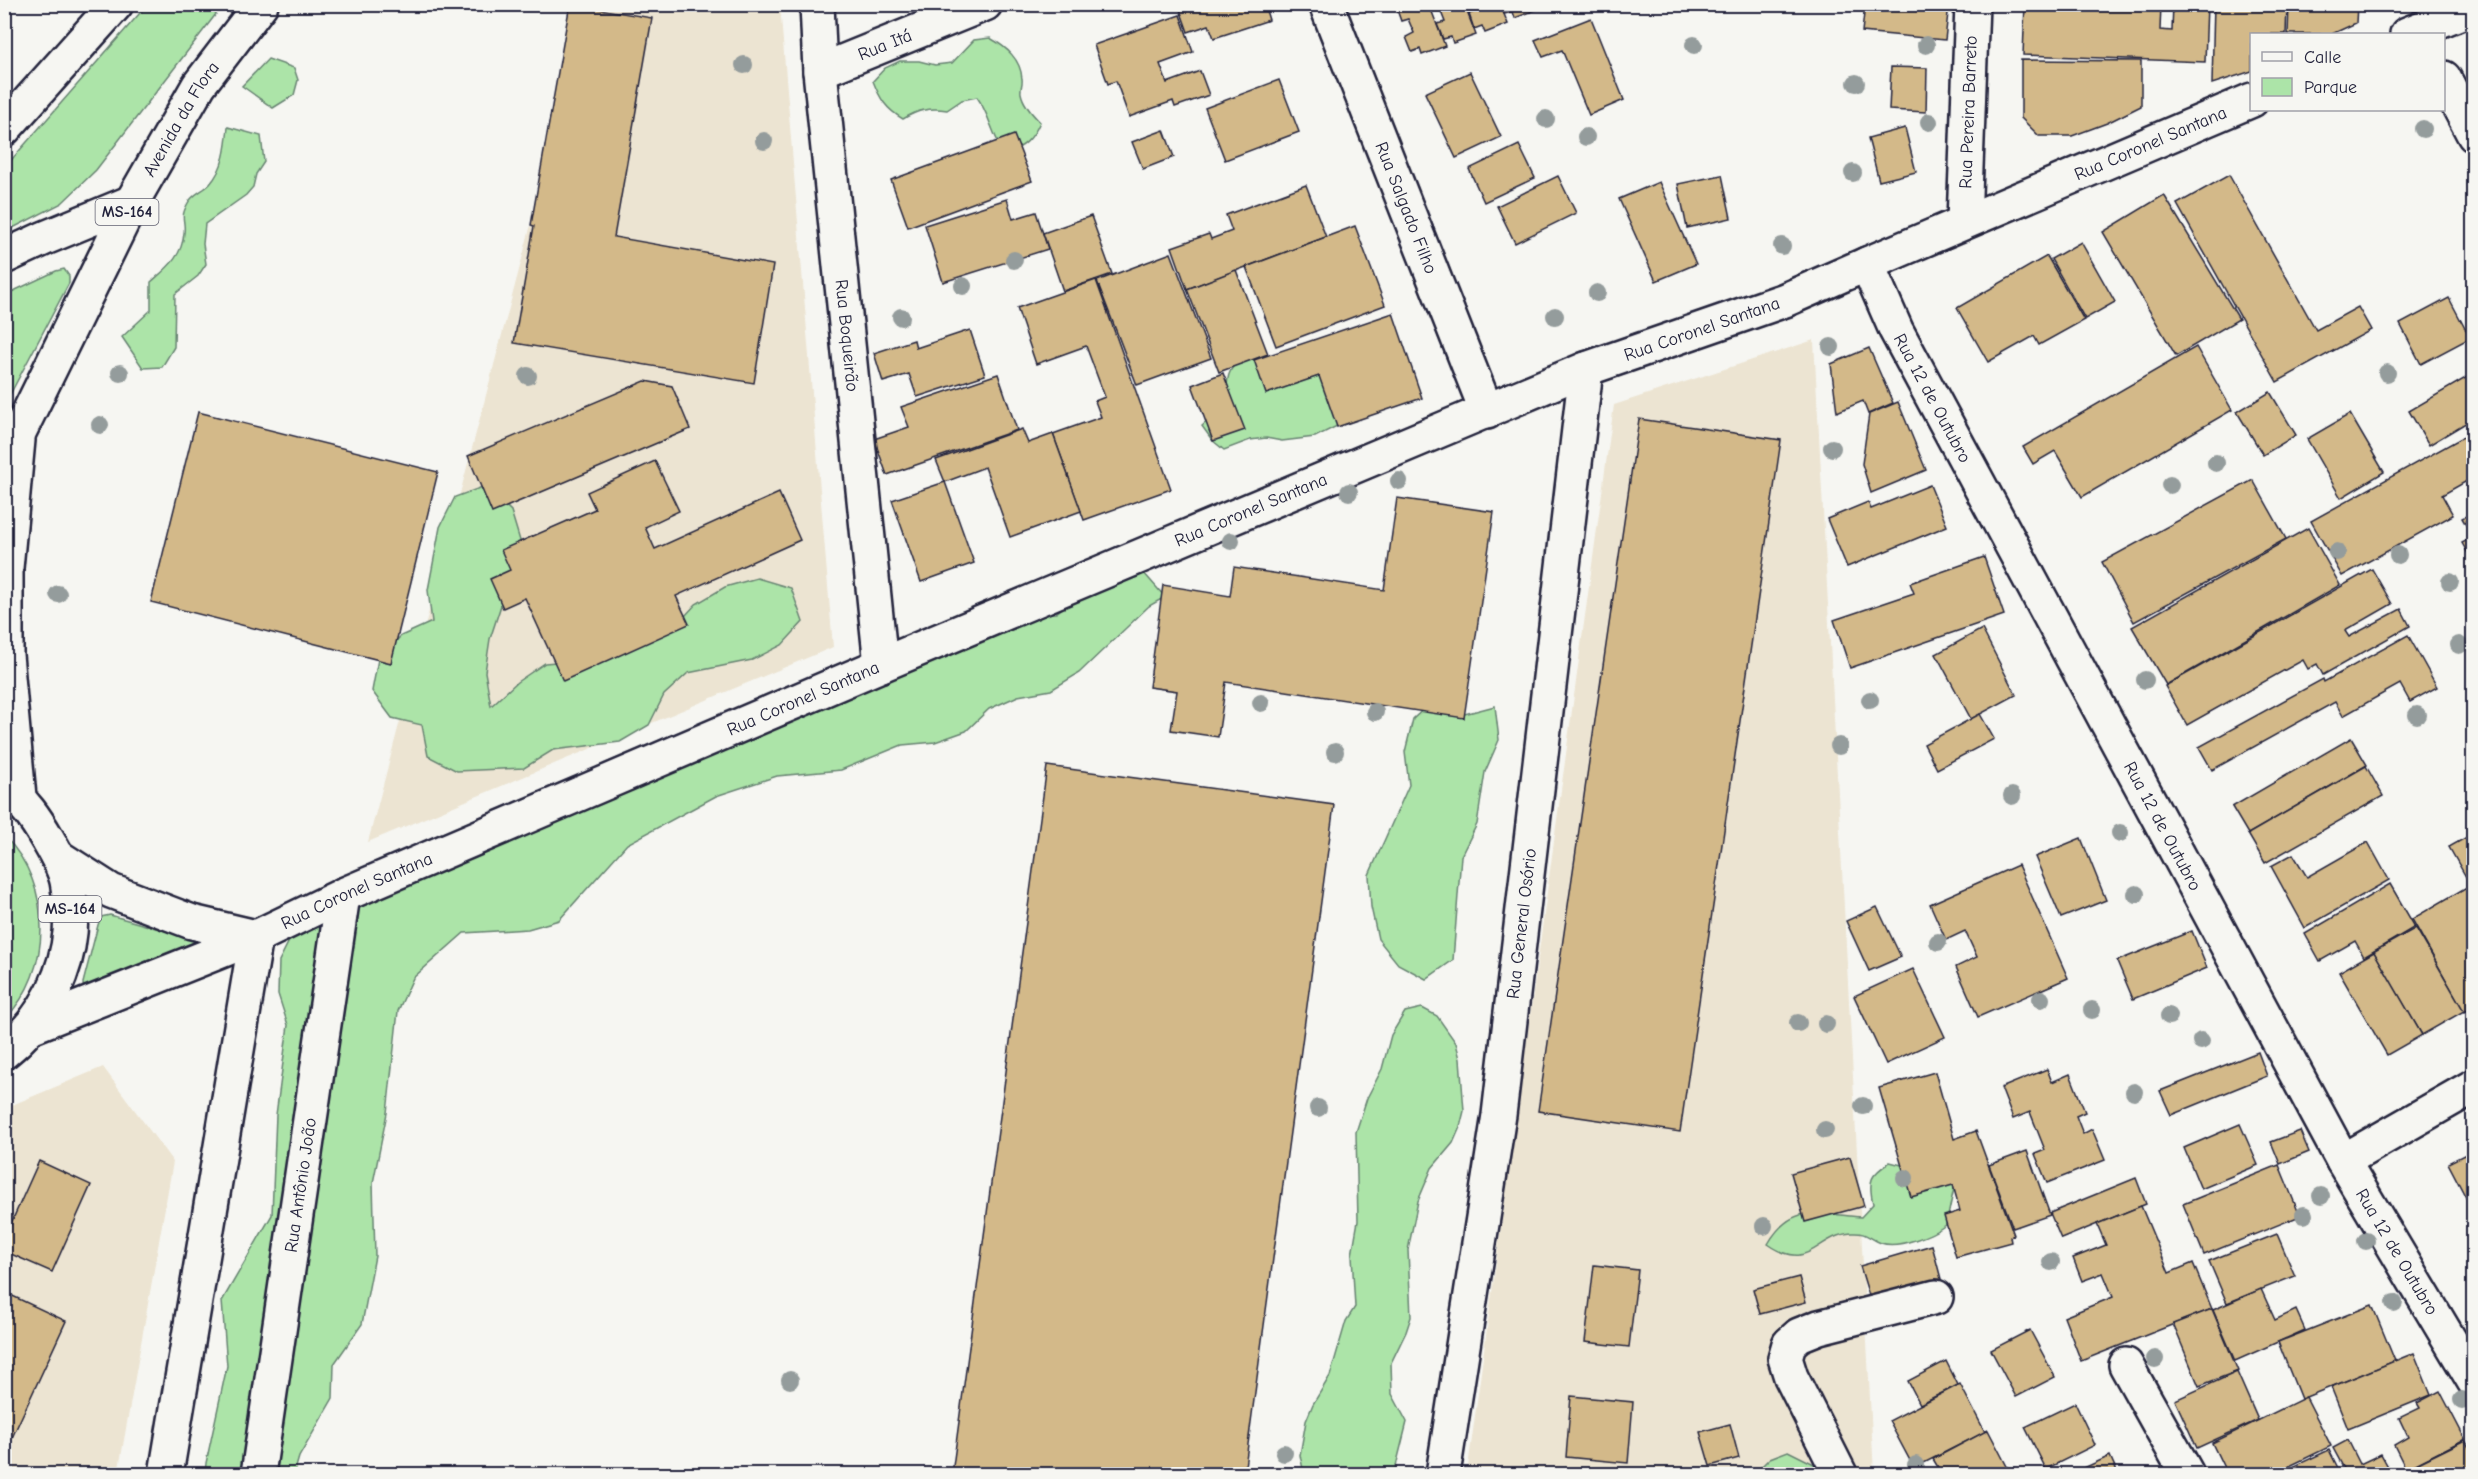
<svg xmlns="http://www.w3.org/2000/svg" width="2478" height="1479" font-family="'Comic Neue',sans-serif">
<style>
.built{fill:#ece4d2}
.green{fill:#ace4a8;stroke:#678372;stroke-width:1.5}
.building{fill:#d3b989;stroke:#22223b;stroke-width:1.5}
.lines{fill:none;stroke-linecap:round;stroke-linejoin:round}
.minor-casing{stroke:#22223b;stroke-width:38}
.tertiary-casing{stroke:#22223b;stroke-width:38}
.secondary-casing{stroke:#22223b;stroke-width:38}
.primary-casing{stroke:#22223b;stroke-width:38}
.minor{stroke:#f6f6f2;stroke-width:33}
.tertiary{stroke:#f6f6f2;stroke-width:33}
.secondary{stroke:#f6f6f2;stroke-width:33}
.primary{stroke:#f6f6f2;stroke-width:33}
.tree{fill:#949c9c}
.labels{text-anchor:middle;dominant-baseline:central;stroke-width:6;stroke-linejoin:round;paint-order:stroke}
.shield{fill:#f6f6f2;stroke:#626272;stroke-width:1.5}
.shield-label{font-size:16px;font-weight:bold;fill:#22223b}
.street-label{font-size:18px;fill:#22223b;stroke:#f6f6f2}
</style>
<rect width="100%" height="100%" fill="#f6f6f2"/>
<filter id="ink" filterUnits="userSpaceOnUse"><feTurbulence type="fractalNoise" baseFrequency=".0167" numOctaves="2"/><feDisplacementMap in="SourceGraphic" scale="12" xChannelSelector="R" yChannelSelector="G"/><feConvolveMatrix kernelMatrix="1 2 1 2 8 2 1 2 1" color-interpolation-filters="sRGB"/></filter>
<g filter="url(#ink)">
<g class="built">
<path d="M589,5h191l53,642 -465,195z"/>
<path d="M1814,340l60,1134h-407l147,-1069z"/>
<path d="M103,1067l70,95 -55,312h-113v-366z"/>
</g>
<g class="green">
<path d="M147,5h76l-127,165 -34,33 -57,29v-65z"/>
<path d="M990,38c16,9 31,21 32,41 1,4 -2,10 -1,14 2,11 11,21 19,29 -8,18 -16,25 -35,32 -13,-18 -15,-39 -28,-57l-15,3 -15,10c-17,-3 -29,0 -44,9 -17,-10 -23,-20 -30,-38l12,-13 15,-7h19l16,4 17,-2 22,-23z"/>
<path d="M268,59l26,9 4,12 -4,15 -21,13 -31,-22z"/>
<path d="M228,127l33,9 3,26 -8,12 -3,13 -7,8 -41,29 -2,20 3,20 -8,12 -23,18 -1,53 -12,20 -19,1 -21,-31 29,-27v-28c17,-15 31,-25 33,-49 2,-14 -5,-14 4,-30 5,-9 15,-12 22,-19 14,-16 16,-36 18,-57z"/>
<path d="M64,269l5,7v7l-64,121v-109l51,-24z"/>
<path d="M1256,350l63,25 28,46 -32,16 -33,4 -16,-3 -16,2 -26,10 -12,-10 -10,-14 25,-23c-2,-29 2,-40 29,-53z"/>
<path d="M485,486l26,25 10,33 -31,95 -5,33 6,34 26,-24 28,-19 34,-3 94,-31 23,-25 29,-17 32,-9 34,10 12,34 -21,23 -30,15 -64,13 -24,22 -15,30 -29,17 -67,8 -29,18 -67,3 -29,-15 -6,-31 -30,-7 -20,-27 6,-32 23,-23 31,-14 -4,-32 12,-63 15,-30z"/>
<path d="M1143,572l22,25 -16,9 -70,67 -28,17 -33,6 -29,13 -23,22 -31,11 -33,3 -61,25 -64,6 -61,20 -89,48 -68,76 -31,9 -64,4 -51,45 -15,33 -11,102 -14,70 2,73 -13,68 -28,40 -1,34 -34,59 -5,17h-89l1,-11 21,-97 -5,-65 50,-86 4,-100 12,-90 -10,-31 1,-33 16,-32 75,-40 126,-41 54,-38 472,-196 34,-1 53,-40z"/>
<path d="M1438,696l19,20 38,-10 4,34 -14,32 -8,52 -16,32 -8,104 -27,19 -28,-15 -20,-25 -7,-32 -2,-32 40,-90 -4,-33 8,-33z"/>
<path d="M5,837c48,48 48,134 0,182z"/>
<path d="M110,915l84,24 6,8 -116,46 -1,-10 15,-58 3,-8z"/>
<path d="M1422,1008l15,8 19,27 4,16 4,52 -4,16 -7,16 -21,25 -14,33 -10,49 3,67 -5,15 -15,31 1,31 15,28 -13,52h-90l-4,-19 6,-34 7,-17 17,-28 16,-55 9,-14 -3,-52 6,-34 -2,-89 11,-34 15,-29 9,-34 14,-23z"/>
<path d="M1890,1162l66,17 -10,46c-14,10 -47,24 -65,18 -12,-4 -13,-11 -29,-10 -37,2 -41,41 -84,11 24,-42 51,-30 93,-27l12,-13c-5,-24 -3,-29 17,-42z"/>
<path d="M1788,1451l30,15 40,6 1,2h-100l-1,-4 12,-12z"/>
</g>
<g class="building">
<path d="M570,4l82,14 -38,219 159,28 -19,118 -240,-40 20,-117 -3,-1z"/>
<path d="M1178,4h86l5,16 -55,18 -5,-13 -21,7z"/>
<path d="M1403,4h26l16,42 -23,9 -2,-6 -8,3 -6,-15 8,-4 -6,-14 -7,2 -4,-11 7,-3z"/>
<path d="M1430,4h34l12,31 -23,8 -2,-6 -8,2 -6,-15 8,-2 -6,-15 -7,2z"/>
<path d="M1474,4h26l8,20 -23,9 -3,-7 -8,3 -5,-15 8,-3z"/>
<path d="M1501,4h35l2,5 -23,9 -2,-6 -9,2z"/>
<path d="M1865,4h84l-4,36 -83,-8z"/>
<path d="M2025,4h136l-1,26 12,1 1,-27h34l-2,58 -182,-7z"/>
<path d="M2214,4h73l-1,30h-34v37l-40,13z"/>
<path d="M2289,4h68l-1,19 -24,11h-44z"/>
<path d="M1180,15l13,37 -33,12 7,19 33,-12 9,24 -34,12 -2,-6 -44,16 -13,-36 -8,3 -14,-39z"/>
<path d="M1591,18l33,82 -35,15 -27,-65 -19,7 -8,-17z"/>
<path d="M2021,60l120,1v45l-34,17 -35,13h-33l-18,-18z"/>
<path d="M1891,67l36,1 -1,44 -37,-2z"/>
<path d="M1470,72l31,65 -45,21 -31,-65z"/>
<path d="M1279,80l20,52 -74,28 -20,-52z"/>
<path d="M1905,128l11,44 -37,9 -11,-43z"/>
<path d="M1164,130l10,27 -31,12 -11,-27z"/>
<path d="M1014,135l18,46 -124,46 -17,-47z"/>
<path d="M1519,145l16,33 -51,24 -15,-33z"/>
<path d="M1722,175l9,43 -44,10 -9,-44z"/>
<path d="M2229,175l87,155 42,-23 13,23 -94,52 -100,-178z"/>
<path d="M1558,176l18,37 -61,30 -18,-37z"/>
<path d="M1659,182l37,82 -40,17 -37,-82z"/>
<path d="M1306,185l20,52 -139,52 -15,-42 37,-13 2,5 21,-8 -6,-16z"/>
<path d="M2164,195l75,124 -63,37 -73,-124z"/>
<path d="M1007,199l6,20 23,-7 12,37 -105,33 -18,-57z"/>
<path d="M1091,216l21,58 -49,17 -20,-58z"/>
<path d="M1355,226l30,79 -109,41 -30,-79z"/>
<path d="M2081,242l34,60 -30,17 -34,-60z"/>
<path d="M1171,253l40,105 -74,27 -40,-104z"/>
<path d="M2047,256l37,64 -45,25 -5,-9 -46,26 -31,-54z"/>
<path d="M1236,270l32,84 -49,18 -32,-83z"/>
<path d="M1096,280l75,209 -87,31 -31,-86 48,-17 -6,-16 10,-4 -19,-51 -50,18 -19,-56z"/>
<path d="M2449,298l21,40 -49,26 -21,-40z"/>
<path d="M1393,313l29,85 -85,29 -18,-51 -53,18 -12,-34z"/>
<path d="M970,330l15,45 -68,22 -8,-23 -26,8 -9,-29 40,-13 2,8z"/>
<path d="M2196,347l36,63 -150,87 -27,-46 -22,13 -10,-17z"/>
<path d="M1869,348l24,55 -25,11 -5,-13 -26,11 -6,-48z"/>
<path d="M1223,373l22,57 -32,11 -21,-56z"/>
<path d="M2474,373v45l-45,27 -20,-34z"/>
<path d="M998,374l19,56 -130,45 -13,-36 35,-12 -8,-20z"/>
<path d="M645,381l27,5 18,43 -198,84 -24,-57z"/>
<path d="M2270,392l26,43 -33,20 -26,-43z"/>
<path d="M1898,402l28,68 -55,23 -9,-29 7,-50z"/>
<path d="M198,412l240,60 -47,191 -240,-61z"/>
<path d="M2350,414l34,58 -43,26 -34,-59z"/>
<path d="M1639,419l142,21 -101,692 -142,-21z"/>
<path d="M1022,429l6,14 25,-9 28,77 -71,26 -25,-70 -40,15 -9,-22z"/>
<path d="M2474,431v46l-32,18 11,20 -111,61 -31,-55z"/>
<path d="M655,461l24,50 -34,16 10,22 124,-56 21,47 -124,56 13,28 -126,57 -38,-83 -22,10 -13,-29 20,-9 -9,-20 94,-41 -8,-17z"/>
<path d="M2253,480l33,59 -152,83 -32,-60z"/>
<path d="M945,482l29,81 -53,19 -29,-82z"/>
<path d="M1930,485l17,41 -100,41 -20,-48 41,-17 3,7z"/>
<path d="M1397,498l97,14 -30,206 -238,-36 -8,55 -47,-7 6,-39 -28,-4 14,-102 67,11 4,-29 150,23z"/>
<path d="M2474,512v52l-12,-21 11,-6 -11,-19z"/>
<path d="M2308,528l32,57 -174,100 -34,-58z"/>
<path d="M1984,557l20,58 -154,53 -16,-48 80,-27 -4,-10z"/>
<path d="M2372,569l20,35 -47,27 4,6 52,-28 9,17 -87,49 -6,-11 -9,5 -5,-9 -116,65 -22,-39z"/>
<path d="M1982,629l34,66 -45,24 -35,-65z"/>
<path d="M2408,635l29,52 -27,15 -10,-18 -57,32 -8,-14 -123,68 -13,-23 124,-68 1,3z"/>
<path d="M1980,714l14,25 -57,30 -13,-25z"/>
<path d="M2351,738l16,27 -119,69 -16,-27z"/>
<path d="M1047,766l287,39 -90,669h-292z"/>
<path d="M2366,766l17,30 -118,67 -17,-29z"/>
<path d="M2474,833v58l-25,-44z"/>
<path d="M2081,838l25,62 -45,18 -26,-61z"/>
<path d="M2368,842l21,38 -84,48 -34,-62 22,-12 14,23z"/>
<path d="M2018,865l50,113 -90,39 -22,-50 21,-10 -12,-26 -19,9 -16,-36z"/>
<path d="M2390,884l25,43 -51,30 -9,-16 -35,20 -15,-27z"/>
<path d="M2465,888l9,15v104l-10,5 -52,-93z"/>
<path d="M1877,907l24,50 -32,14 -23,-50z"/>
<path d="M2416,928l48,83 -42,24 -49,-83z"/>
<path d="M2192,931l15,37 -74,31 -16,-38z"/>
<path d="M2374,952l48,83 -35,20 -48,-83z"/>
<path d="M1913,969l32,68 -59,27 -32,-68z"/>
<path d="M2258,1052l9,24 -96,39 -11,-24z"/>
<path d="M2047,1069l5,13 18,-8 15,38 -9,4 7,18 9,-5 13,31 -58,23 -12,-29 10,-4 -15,-38 -17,7 -12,-31z"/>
<path d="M1935,1072l19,67 22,-8 38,104 -4,2 1,5 -55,15 -12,-41 16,-5 -7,-26 -42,12 -32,-109z"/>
<path d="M2240,1124l18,41 -57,24 -17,-41z"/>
<path d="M2300,1131l9,21 -29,12 -9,-22z"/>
<path d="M2474,1150v58l-2,1 -24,-46z"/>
<path d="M2027,1151l23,64 -37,13 -24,-63z"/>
<path d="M1850,1157l14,49 -59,16 -14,-49z"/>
<path d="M39,1161l52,24 -39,87 -48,-21v-12z"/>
<path d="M2279,1165l21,51 -96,39 -21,-51z"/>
<path d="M2136,1178l10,26 -85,35 -11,-26z"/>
<path d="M2141,1206l28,67 24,-10 19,46 -131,52 -17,-44 49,-20 -10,-24 -21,8 -9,-23 33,-13 -9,-21z"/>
<path d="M2277,1234l18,42 -68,27 -18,-42z"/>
<path d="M1932,1245l9,34 -71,20 -10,-33z"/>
<path d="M1594,1265l44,5 -9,77 -44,-5z"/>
<path d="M1799,1277l7,25 -46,12 -7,-25z"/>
<path d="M2261,1289l14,31 21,-10 9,20 -70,31 -22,-51z"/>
<path d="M4,1292l62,29 -62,134z"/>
<path d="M2372,1305l23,56 -94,38 -23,-57z"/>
<path d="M2212,1309l26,62 -39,15 -26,-62z"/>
<path d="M2030,1330l25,47 -39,20 -25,-47z"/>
<path d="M2414,1353l17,42 -83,34 -17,-42z"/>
<path d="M1946,1361l12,24 -38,19 -12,-23z"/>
<path d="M2237,1372l21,48 -61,28 -22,-48z"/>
<path d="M1960,1384l25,48 -71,36 -25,-47z"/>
<path d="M2440,1391l25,48 -59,30 -12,-24 14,-8 -9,-19 21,-10 -3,-5z"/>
<path d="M1571,1396l62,6 -5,61 -62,-6z"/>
<path d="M2306,1397l25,49 -58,28h-46l-15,-31z"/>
<path d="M2075,1403l20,42 -49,24 -21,-42z"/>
<path d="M1730,1424l9,34 -29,8 -10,-34z"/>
<path d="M1988,1430l23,44h-69l-9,-15z"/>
<path d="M2348,1440l12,24 21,-10 11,20h-45l-14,-26z"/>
<path d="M2465,1440l9,17v17h-78z"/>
<path d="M2329,1450l12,24h-63z"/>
<path d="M2110,1456l8,18h-47z"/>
</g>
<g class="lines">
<g class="minor-casing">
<g id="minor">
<path id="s1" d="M817,4l3,67 61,594"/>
<path id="s2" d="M1326,4l161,408"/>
<path d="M2407,34l67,-27"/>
<path id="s3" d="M820,71l165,-67"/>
<path d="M2444,78l30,57"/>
<path id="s4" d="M1964,222l8,-218"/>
<path d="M4,257l41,-19 87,-36"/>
<path id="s5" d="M1867,264l385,-164"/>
<path d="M2343,1161l131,-75"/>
<path d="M2126,1365l61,109"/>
<path id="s6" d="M1443,1474l56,-359 87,-746"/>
<path d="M1840,1474l-49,-97 -6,-19 4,-14 10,-9 20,-8 117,-30"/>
</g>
</g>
<g class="tertiary-casing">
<path id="tertiary" d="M4,129l112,-125"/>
</g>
<g class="secondary-casing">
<g id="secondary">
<path d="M58,857l53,34 81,31 64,15"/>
<path id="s7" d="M33,1026l223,-89 87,-42 538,-230 705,-296 199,-69 82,-36 29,66 447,831 131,220"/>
<path d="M166,1474l90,-537"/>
<path id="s8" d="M258,1474l85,-579"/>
</g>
</g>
<g class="primary-casing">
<g id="primary">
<path d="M18,440l-12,128v87l13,142"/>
<path id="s9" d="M4,463l128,-261 67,-117 62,-81"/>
<path d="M4,787c20,14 32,32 44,53 7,12 16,27 19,41 14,65 -12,130 -63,171"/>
</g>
</g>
<use href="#minor" class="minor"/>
<use href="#tertiary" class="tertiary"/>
<use href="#secondary" class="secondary"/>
<use href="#primary" class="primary"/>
</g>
<g class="tree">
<circle cx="1694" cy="45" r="9"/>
<circle cx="1926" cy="45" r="9"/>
<circle cx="744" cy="65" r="9"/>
<circle cx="1856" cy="83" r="9"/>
<circle cx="1546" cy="119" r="9"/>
<circle cx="1929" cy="122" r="9"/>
<circle cx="2423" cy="129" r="9"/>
<circle cx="1586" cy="137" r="9"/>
<circle cx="764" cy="141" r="9"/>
<circle cx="1853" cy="173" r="9"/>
<circle cx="1782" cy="246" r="9"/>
<circle cx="1014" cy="260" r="9"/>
<circle cx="963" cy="286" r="9"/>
<circle cx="1597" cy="293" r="9"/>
<circle cx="1555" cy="316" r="9"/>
<circle cx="901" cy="317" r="9"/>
<circle cx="1831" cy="347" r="9"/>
<circle cx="120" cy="373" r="9"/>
<circle cx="2387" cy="373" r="9"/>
<circle cx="528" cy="376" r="9"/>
<circle cx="100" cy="425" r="9"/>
<circle cx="1832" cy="448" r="9"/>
<circle cx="2216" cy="463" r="9"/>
<circle cx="1399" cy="481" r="9"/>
<circle cx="2170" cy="485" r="9"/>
<circle cx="1349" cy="492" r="9"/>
<circle cx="1231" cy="541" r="9"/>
<circle cx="2337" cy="552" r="9"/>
<circle cx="2398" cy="555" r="9"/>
<circle cx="2450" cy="582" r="9"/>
<circle cx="58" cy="594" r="9"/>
<circle cx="2459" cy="645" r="9"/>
<circle cx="2145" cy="680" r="9"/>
<circle cx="1870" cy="700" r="9"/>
<circle cx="1261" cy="703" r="9"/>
<circle cx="1375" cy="712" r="9"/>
<circle cx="2417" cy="715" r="9"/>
<circle cx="1839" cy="746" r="9"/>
<circle cx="1335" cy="752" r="9"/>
<circle cx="2012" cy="796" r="9"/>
<circle cx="2120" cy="833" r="9"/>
<circle cx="2136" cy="894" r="9"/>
<circle cx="1938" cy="942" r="9"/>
<circle cx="2041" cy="999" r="9"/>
<circle cx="2092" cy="1010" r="9"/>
<circle cx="2169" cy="1016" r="9"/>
<circle cx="1798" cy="1023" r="9"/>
<circle cx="1826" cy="1024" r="9"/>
<circle cx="2201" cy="1041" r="9"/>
<circle cx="2134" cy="1092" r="9"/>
<circle cx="1863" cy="1106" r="9"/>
<circle cx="1318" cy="1108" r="9"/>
<circle cx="1825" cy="1130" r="9"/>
<circle cx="1905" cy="1178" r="9"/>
<circle cx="2321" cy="1196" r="9"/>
<circle cx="2304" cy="1215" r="9"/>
<circle cx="1764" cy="1226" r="9"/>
<circle cx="2366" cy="1241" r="9"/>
<circle cx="2051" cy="1262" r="9"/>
<circle cx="2394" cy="1303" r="9"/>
<circle cx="2155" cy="1359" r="9"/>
<circle cx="790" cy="1380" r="9"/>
<circle cx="2462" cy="1400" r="9"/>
<circle cx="1284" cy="1453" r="9"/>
<circle cx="1916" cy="1465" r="9"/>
</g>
</g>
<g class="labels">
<g class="shield">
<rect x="95.5" y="199" width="63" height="26" rx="4.5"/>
<rect x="38.5" y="896" width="63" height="26" rx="4.5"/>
</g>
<g class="shield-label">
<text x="127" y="212">MS-164</text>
<text x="70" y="909">MS-164</text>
</g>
<g class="street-label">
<text stroke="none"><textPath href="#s3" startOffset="70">Rua Itá</textPath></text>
<text stroke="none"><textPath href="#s4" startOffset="110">Rua Pereira Barreto</textPath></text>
<text stroke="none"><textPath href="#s9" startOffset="387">Avenida da Flora</textPath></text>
<text stroke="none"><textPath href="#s5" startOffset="308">Rua Coronel Santana</textPath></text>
<text stroke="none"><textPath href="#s2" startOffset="219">Rua Salgado Filho</textPath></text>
<text stroke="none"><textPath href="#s7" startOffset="1809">Rua Coronel Santana</textPath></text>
<text stroke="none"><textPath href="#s1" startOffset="333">Rua Boqueirão</textPath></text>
<text stroke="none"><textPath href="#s7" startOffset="2136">Rua 12 de Outubro</textPath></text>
<text stroke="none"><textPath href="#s7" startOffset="1323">Rua Coronel Santana</textPath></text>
<text stroke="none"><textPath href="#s7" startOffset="837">Rua Coronel Santana</textPath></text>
<text stroke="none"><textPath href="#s7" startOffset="2622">Rua 12 de Outubro</textPath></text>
<text stroke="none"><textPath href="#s7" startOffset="351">Rua Coronel Santana</textPath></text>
<text stroke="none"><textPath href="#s6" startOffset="556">Rua General Osório</textPath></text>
<text stroke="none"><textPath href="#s8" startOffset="292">Rua Antônio João</textPath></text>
<text stroke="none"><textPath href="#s7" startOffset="3108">Rua 12 de Outubro</textPath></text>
</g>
</g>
<rect width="2478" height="1479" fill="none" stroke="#f6f6f2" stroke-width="24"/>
<rect x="12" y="12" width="2454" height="1455" fill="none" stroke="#22223b" stroke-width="2" filter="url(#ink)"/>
<rect x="2250" y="33" width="195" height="78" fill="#f6f6f2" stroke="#a1a1a9" stroke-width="1.5"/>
<rect x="2262" y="52" width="30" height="9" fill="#f6f6f2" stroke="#a1a1a9" stroke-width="1.5"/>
<text x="2304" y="63" font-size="18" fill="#22223b">Calle</text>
<rect x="2262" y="78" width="30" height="18" fill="#ace4a8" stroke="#a1a1a9" stroke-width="1.5"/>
<text x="2304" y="93" font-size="18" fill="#22223b">Parque</text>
</svg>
